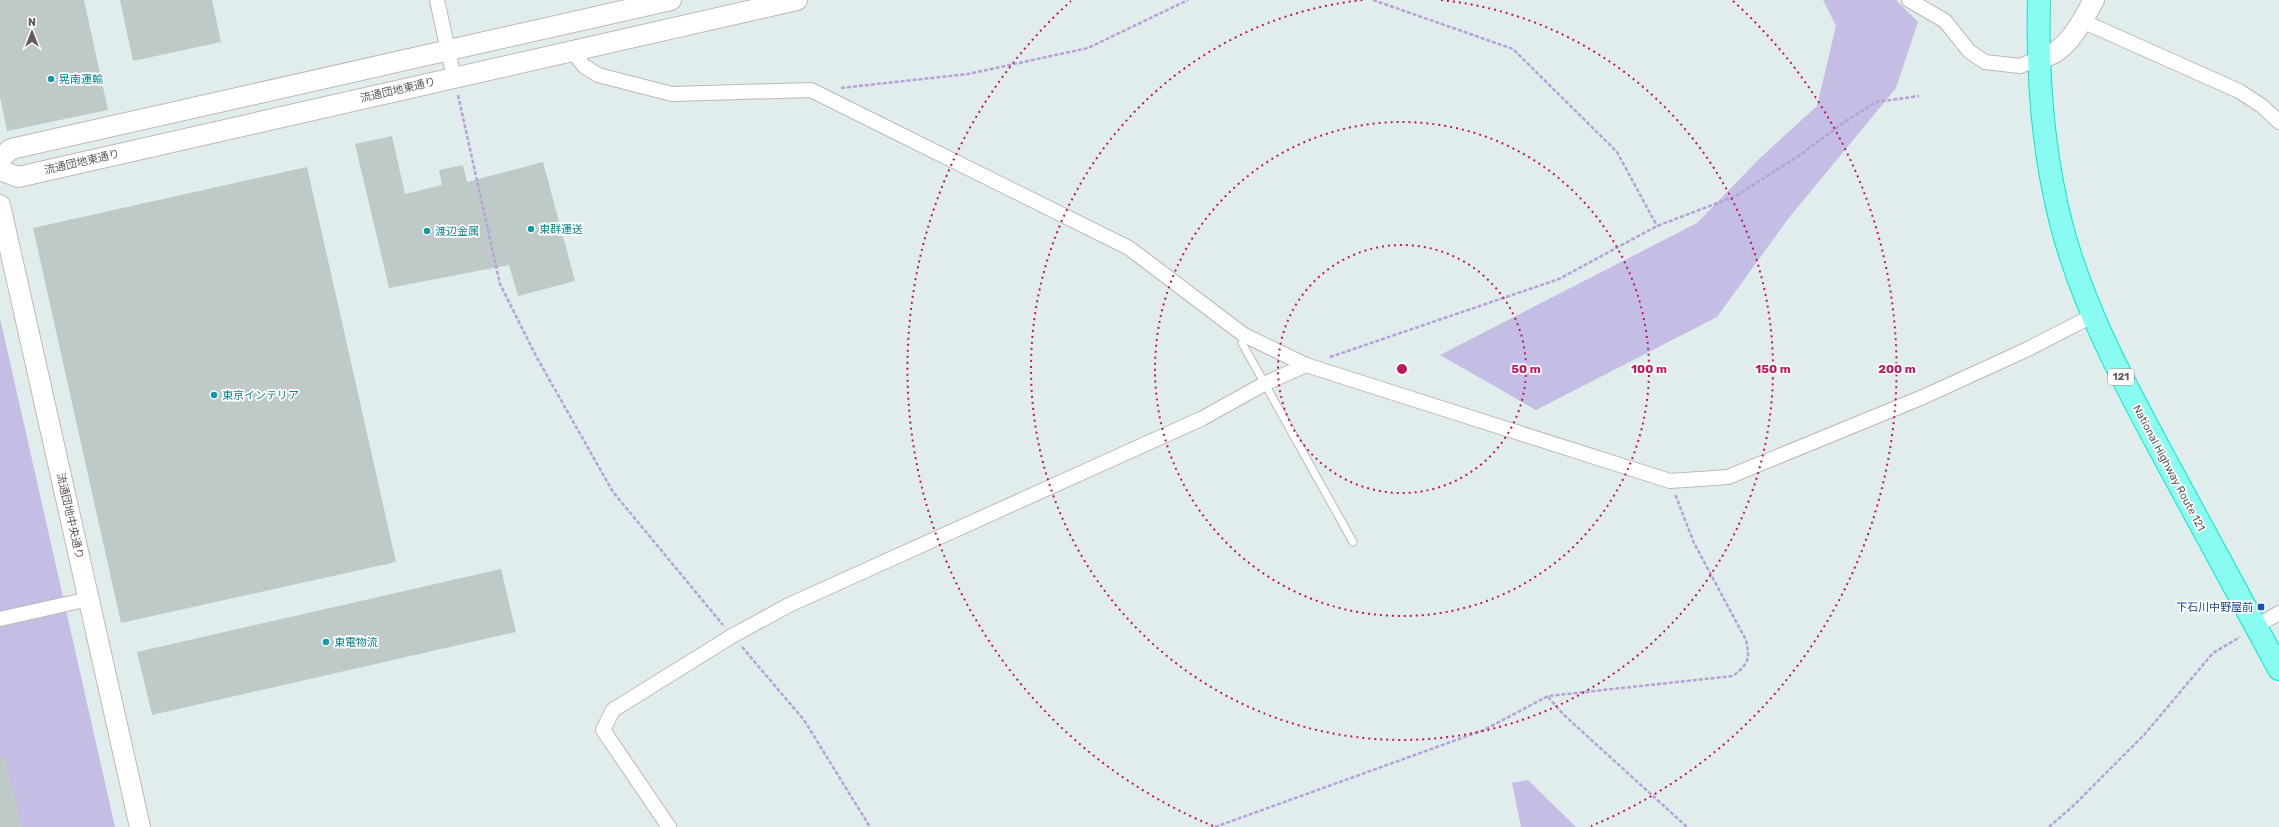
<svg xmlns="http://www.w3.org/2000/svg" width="2279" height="827" font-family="Rubik,'Noto Sans JP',sans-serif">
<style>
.green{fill:#c4bee4}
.building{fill:#bfcac8}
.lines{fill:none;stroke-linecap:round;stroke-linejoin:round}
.lane-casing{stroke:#beb7b8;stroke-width:9}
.street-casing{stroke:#beb7b8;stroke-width:16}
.secondary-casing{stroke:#c0b7b9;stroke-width:22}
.highway-casing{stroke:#04eac8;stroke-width:24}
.path{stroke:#b7a1d6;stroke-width:2.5;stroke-dasharray:4 2;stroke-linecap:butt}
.lane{stroke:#fff;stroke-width:7}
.street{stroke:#fff;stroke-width:14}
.secondary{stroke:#fff;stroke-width:20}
.highway{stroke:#8afbf1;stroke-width:22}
.ring{fill:none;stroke:#c2185b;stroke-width:2;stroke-dasharray:2 4}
.culture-dot{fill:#0f9aa8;stroke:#fff;stroke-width:1.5}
.transit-dot{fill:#1a4fb4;stroke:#fff;stroke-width:1.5}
.labels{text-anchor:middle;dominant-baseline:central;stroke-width:3.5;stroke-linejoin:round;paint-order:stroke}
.shield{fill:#fff;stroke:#918c8d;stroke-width:1}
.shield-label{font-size:10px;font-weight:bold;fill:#625a5c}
.culture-label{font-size:11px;fill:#0d838f;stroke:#fff;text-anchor:start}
.street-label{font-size:11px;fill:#625a5c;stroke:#fff}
.transit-label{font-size:11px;fill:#164399;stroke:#fff;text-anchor:end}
.centre{fill:#c2185b;stroke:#fff;stroke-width:2}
.ring-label{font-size:12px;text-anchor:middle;font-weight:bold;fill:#c2185b;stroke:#fff;stroke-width:3.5;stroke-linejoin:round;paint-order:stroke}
</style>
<rect width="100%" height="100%" fill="#e1edec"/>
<g class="green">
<path d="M1823,0h73l22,22 -22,66 -108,131 -71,98 -181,93 -96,-55 257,-132 63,-65 57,-52 19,-80z"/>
<path d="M0,318l115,509h-115z"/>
<path d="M1528,780l48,47h-55l-9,-44z"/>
</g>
<g class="building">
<path d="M0,0h84l24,110 -101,21 -7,-34z"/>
<path d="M120,0h92l9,42 -88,19z"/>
<path d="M392,136l13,58 37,-9 -3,-15 24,-5 4,17 76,-20 32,119 -57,15 -9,-31 -120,23 -34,-144z"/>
<path d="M307,167l89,395 -275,61 -88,-395z"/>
<path d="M501,569l15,63 -364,83 -15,-63z"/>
<path d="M0,757h5l17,70h-22z"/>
</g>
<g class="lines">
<g class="lane-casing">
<path id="lane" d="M1244,335l-2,8 111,199"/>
</g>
<g class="street-casing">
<g id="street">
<path d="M437,0l17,78"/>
<path d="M1909,0l36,21 24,30 16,11 35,4 20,-8"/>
<path d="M2082,21l157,70 23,15 17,16"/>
<path d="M572,51l12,15 14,9 74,19 139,-4 318,158 115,87 62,30"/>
<path d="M0,619l89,-20"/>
<path d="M2255,627l24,-14"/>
<path d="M669,827l-66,-97 10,-20 119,-74 57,-31 414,-187 61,-34 42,-19 364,116 58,-4 195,-80 105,-48 64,-33"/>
</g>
</g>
<g class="secondary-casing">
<g id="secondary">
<path d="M2040,58c27,-4 42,-37 54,-58"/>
<path d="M0,159l11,-10 660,-149"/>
<path d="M0,170l18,7 779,-177"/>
<path d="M0,205l140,622"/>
</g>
</g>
<g class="highway-casing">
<path id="highway" d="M2039,0c-2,76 4,154 23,227 23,86 66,163 108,241 36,67 72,134 109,201"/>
</g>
<g class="path">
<path d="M1373,0l140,49 104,103 40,74"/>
<path d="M841,88l127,-14 120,-26 100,-48"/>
<path d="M458,95l42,189 36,72 77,136 110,133"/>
<path d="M1330,357l229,-78 98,-53 79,-30 61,-39 49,-36 30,-19 43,-6"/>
<path d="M742,647l62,73 66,107"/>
<path d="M1548,697l16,18 123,112"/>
<path d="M1215,827l269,-97 64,-34 185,-20c16,-13 17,-16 13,-36l-52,-97 -19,-49"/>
<path d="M2049,827l24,-21 71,-71 69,-82 27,-16"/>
</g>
<use href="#lane" class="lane"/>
<use href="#street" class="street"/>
<use href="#secondary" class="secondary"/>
<use href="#highway" class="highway"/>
</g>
<g class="ring">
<circle cx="1402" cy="369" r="124"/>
<circle cx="1402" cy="369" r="247"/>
<path d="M1441 0A371 371 0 1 1 1363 0"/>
<path d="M1213 826A495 495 0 0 1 1071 1M1733 1A495 495 0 0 1 1591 826"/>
</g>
<g class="culture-dot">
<circle cx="51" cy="79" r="4"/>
<circle cx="531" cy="229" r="4"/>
<circle cx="427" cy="231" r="4"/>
<circle cx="214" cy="395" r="4"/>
<circle cx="326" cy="642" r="4"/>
</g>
<rect class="transit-dot" x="2257" y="603" width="8" height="8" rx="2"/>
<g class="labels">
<rect class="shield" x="2108" y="369" width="26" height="16" rx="3"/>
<g class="shield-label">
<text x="2121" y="377">121</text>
</g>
<g class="culture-label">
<text x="59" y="79">晃南運輸</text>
<text x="539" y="229">東群運送</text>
<text x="435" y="231">渡辺金属</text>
<text x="222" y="395">東京インテリア</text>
<text x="334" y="642">東電物流</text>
</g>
<g class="street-label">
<text transform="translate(398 90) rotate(-13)">流通団地東通り</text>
<text transform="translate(82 162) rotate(-13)">流通団地東通り</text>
<text transform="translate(2169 468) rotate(62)">National Highway Route 121</text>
<text transform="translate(70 516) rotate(77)">流通団地中央通り</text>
</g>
<g class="transit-label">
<text x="2253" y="607">下石川中野屋前</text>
</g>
</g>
<circle cx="1402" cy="369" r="6" class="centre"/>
<g class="ring-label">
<text x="1526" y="373">50 m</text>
<text x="1649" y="373">100 m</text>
<text x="1773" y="373">150 m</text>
<text x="1897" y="373">200 m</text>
</g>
<g transform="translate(32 32)" stroke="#ffffff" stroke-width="3" paint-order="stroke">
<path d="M0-3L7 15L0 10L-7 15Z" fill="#625a5c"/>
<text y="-6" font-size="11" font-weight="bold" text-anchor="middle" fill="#625a5c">N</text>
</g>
</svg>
